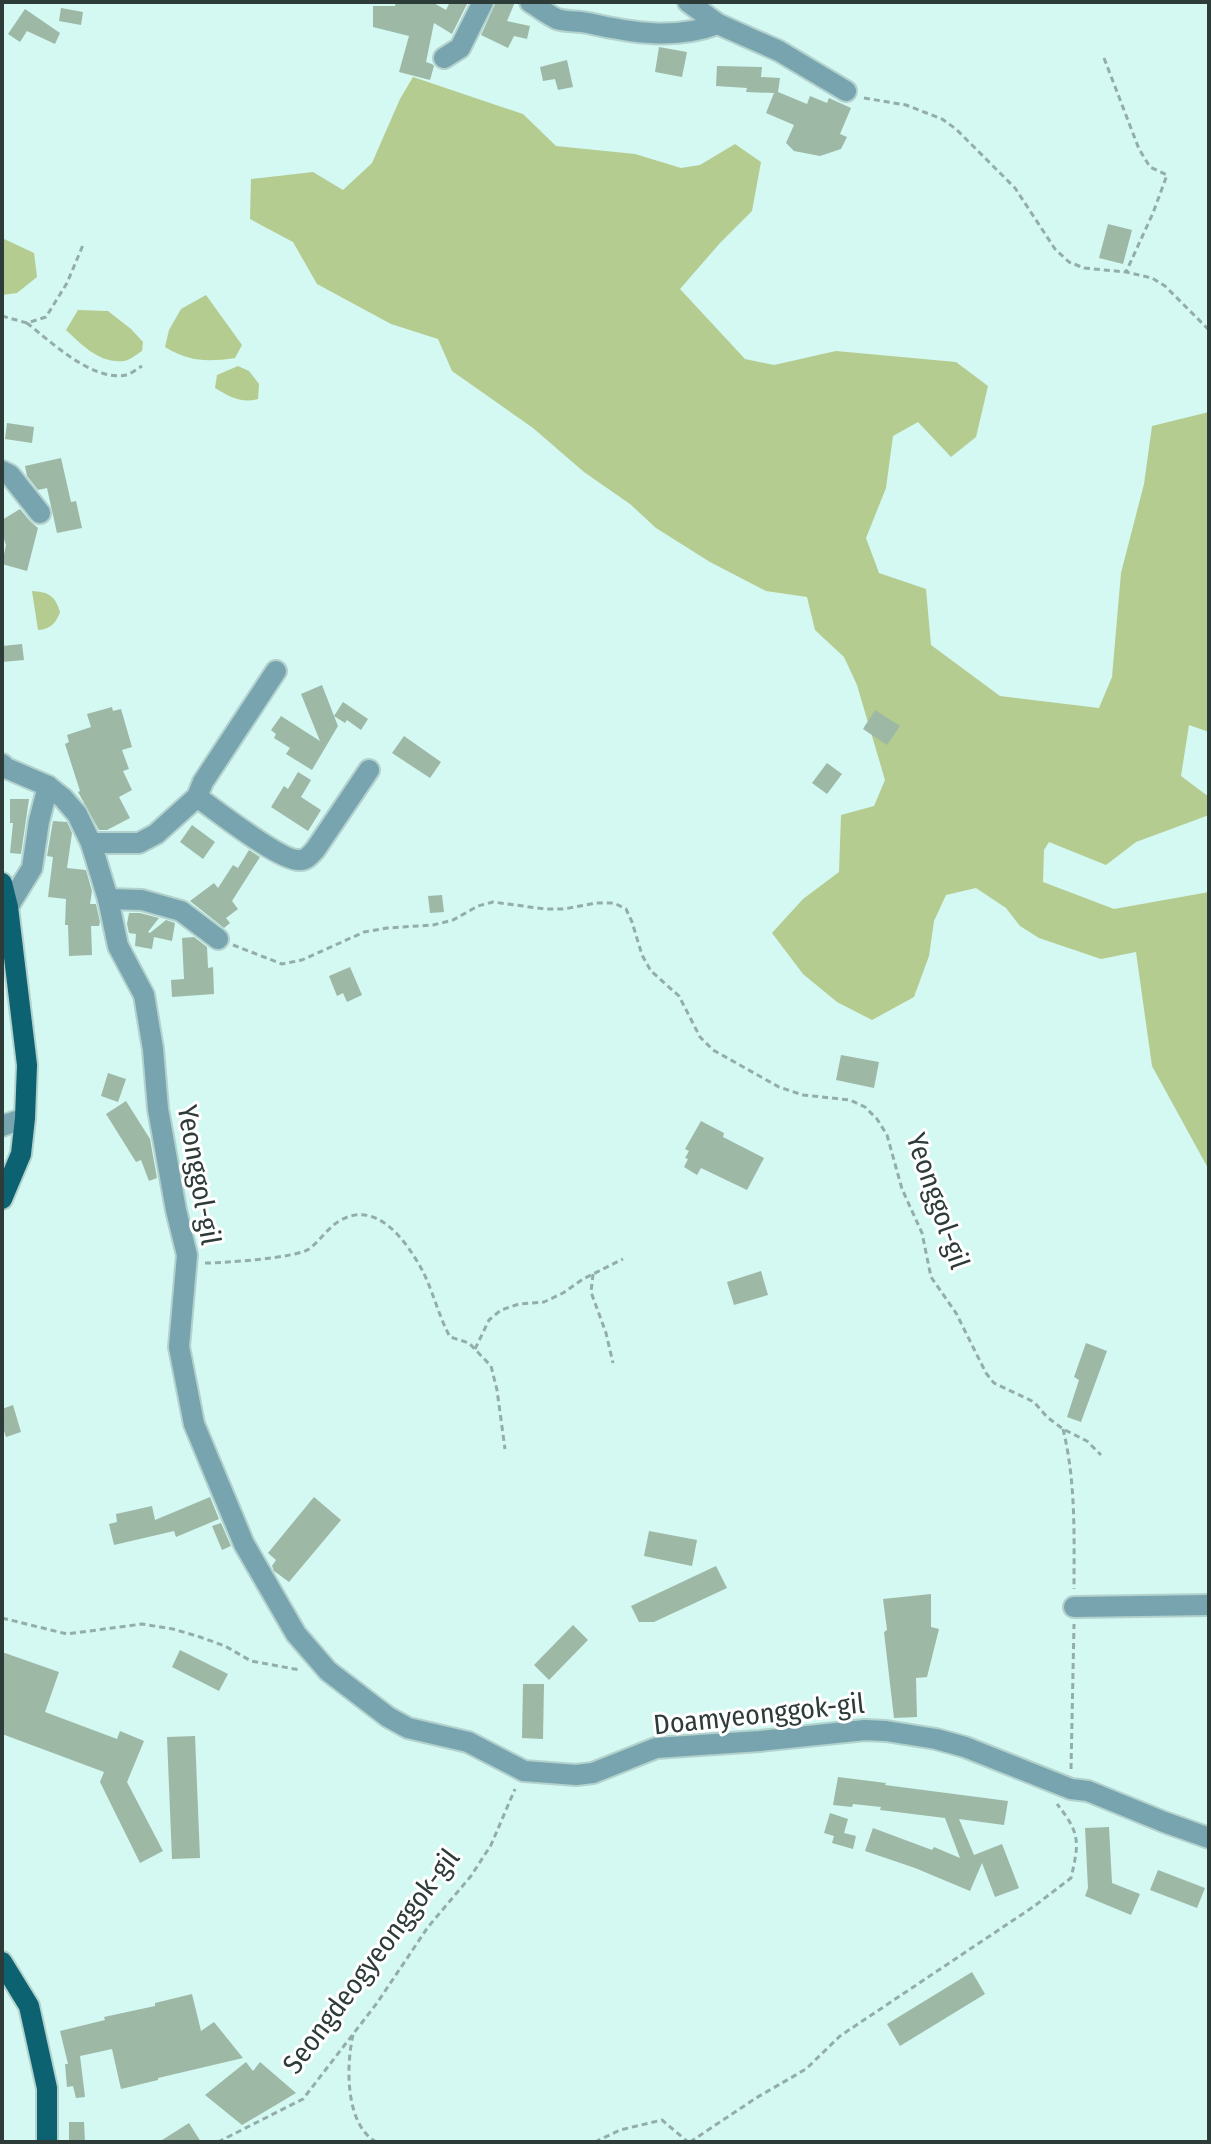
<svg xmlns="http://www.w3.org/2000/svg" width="1211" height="2144" font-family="'Fira Sans Condensed',sans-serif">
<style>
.green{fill:#b4cc90}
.building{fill:#9eb8a6}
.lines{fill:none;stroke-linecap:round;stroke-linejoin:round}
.minor-casing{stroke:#b3d2cd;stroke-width:24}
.major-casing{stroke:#b3d2cd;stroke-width:24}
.path{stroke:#93aeaa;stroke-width:3;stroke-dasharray:6 4;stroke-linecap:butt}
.minor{stroke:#77a4af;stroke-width:20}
.major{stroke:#0d6272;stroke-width:20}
.labels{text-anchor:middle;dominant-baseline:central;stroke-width:6;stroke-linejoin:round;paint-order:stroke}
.street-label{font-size:28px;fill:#2d3b39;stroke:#fff}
</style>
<rect width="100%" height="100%" fill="#d4f8f2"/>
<g class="green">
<path d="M413,77l110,37 33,32 79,8 46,14 19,-3 35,-21 26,18 -9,49 -32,32 -40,46 65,70 29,6 62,-14 120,11 32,24 -12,51 -25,20 -33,-35 -25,14 -7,52 -20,50 13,35 47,16 5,56 69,51 99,12 13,-31 9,-104 23,-89 8,-58 57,-14v320l-20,-7 -8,51 28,21v18l-73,27 -30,23 -57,-23 -5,8 -1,32 71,27 95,-17v278l-57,-104 -16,-114 -35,7 -62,-21 -19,-12 -14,-18 -30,-20 -30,7 -12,26 -5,35 -15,41 -42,23 -35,-18 -34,-28 -31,-41 31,-34 36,-27 2,-57 33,-9 11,-26 -28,-95 -13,-28 -29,-27 -8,-33 -41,-6 -56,-29 -54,-34 -26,-24 -46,-32 -51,-44 -81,-57 -14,-32 -47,-15 -74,-40 -24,-42 -43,-23 1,-40 62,-7 30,18 29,-27 28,-64z"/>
<path d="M2,238l32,15 3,24 -20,16 -15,2z"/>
<path d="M206,295l36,50 -7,13c-28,4 -45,4 -70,-11l4,-17 12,-21z"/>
<path d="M78,310l30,1 23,18 12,13 -1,9c-5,3 -12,9 -18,10 -24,3 -42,-16 -58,-31z"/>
<path d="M238,366l11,5 10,13 -1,15c-16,5 -30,-3 -43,-11l2,-13z"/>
<path d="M32,591c17,1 23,5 28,21 -4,11 -9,17 -22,18z"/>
</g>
<g class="building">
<path d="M396,2l33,2 3,-2 14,8 4,-8h18l-16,32 -18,-11 -8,39 6,2 2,2 -4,14 -31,-8 10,-36 -36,-9v-21h22z"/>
<path d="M496,2h19l-8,19 23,5 -3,13 -13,-3 -6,12 -27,-13z"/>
<path d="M61,8l22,4 -2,13 -22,-4z"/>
<path d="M25,9l35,24 -5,11 -28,-13 -7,11 -12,-8z"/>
<path d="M659,47l28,5 -5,25 -27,-5z"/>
<path d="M567,60l6,27 -15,3 -3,-11 -12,2 -3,-14z"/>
<path d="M717,66l45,1 -1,10 19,1 -2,14 29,12 3,-8 17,7 2,-5 22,10 -11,26 7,3 -6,12 -21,7 -26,-5 -8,-8 8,-18 -28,-12 8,-20 -28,-1 1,-4 -31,-2z"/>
<path d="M1108,224l24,6 -9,34 -24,-6z"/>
<path d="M7,423l27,4 -2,16 -27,-4z"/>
<path d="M61,458l10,44 5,-1 6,27 -25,5 -10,-45 -9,2 -11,-14 -2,-10z"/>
<path d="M20,509l10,12 8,7 -11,43 -25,-7 4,-19 -4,-12v-13z"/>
<path d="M22,644l2,16 -22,2v-16z"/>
<path d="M322,685l12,31 9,-14 25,17 -7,11 -14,-10 -2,3 -11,-7 4,10 -26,44 -26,-16 4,-6 -16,-10 2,-4 -5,-4 10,-14 39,25 -19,-47z"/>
<path d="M112,707l1,4 8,-2 11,38 -10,3 7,19 -6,2 9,19 -13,7 11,21 -23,12h-8l-21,-38 2,-1 -15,-47 4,-2 -2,-7 24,-8 -4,-13z"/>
<path d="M875,710l25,16 -13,19 -24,-16z"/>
<path d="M404,736l37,26 -11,16 -38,-25z"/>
<path d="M827,763l15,11 -15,20 -15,-11z"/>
<path d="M298,772l13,8 -10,17 20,13 -13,21 -37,-24 13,-21 4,3z"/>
<path d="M10,799h19l-8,55 -11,-1 3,-30h-3z"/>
<path d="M53,821l14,1 5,11 -5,35 19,2 6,21 -2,13h6l4,18 -1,4h-8l1,29 -23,1 -1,-31h-3l1,-26 -18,-2 5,-40 -6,-1z"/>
<path d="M192,825l23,17 -12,17 -23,-17z"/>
<path d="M249,850l11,7 -28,44 6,8 -12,9 4,5 -6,5 -34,-27 24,-18 4,5 15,-23 5,3z"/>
<path d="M442,895l2,17 -14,1 -2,-17z"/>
<path d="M129,913h11l19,5 -11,14 2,1 16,-13 9,3 -3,18 -18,-4 -2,12 -17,-3 1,-12 -7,-1 -2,-9z"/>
<path d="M194,937l13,10 1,21 5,-1 1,27 -42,3 -1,-17 13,-1 -2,-41z"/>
<path d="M350,967l12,28 -15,7 -4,-9 -6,3 -8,-20z"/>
<path d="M841,1055l38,7 -5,26 -38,-8z"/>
<path d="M108,1073l18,6 -8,23 -17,-6z"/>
<path d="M126,1101l24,38 7,39 -8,3 -8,-21 -5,2 -30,-48z"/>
<path d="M701,1121l23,12 -1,4 41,21 -17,32 -46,-22 -4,7 -13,-8 4,-8 -3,-1 4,-7 -4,-2z"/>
<path d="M761,1271l7,24 -34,10 -7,-23z"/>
<path d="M1086,1343l21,8 -26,71 -14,-5 12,-37 -5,-3z"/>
<path d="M13,1405l8,27 -15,5 -4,-12v-16z"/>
<path d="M210,1497l9,22 -43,18 -2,-6 -60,14 -5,-21 8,-2 -1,-8 36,-8 3,14z"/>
<path d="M314,1497l27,23 -52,62 -15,-11 -2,-5 4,-6 -8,-7z"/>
<path d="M221,1523l10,23 -9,4 -10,-24z"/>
<path d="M649,1531l48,9 -5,26 -48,-10z"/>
<path d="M716,1566l11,22 -73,34h-15l-8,-16z"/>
<path d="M931,1594v33l8,2 -12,48 -11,1 1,39 -23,1 -10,-86 3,-2 -4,-31z"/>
<path d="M573,1625l15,15 -39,40 -15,-15z"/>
<path d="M180,1650l48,24 -9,17 -47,-24z"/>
<path d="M2,1652l57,20 -14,40 72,27 3,-8 24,10 -17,41 36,69 -23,12 -40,-81 4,-10 -102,-38z"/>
<path d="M523,1684h21l-1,55 -21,-1z"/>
<path d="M195,1736l5,122 -28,1 -5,-122z"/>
<path d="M838,1777l48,6 -1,2 123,16 -4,24 -45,-6 15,36 28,-11 17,44 -24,9 -13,-34 -12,28 -55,-23 -50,-17 8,-23 59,22 2,-3 26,11 -15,-40 -65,-8 1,-3 -28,-3 -1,3 -19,-2z"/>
<path d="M830,1813l18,6 -4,14 12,3 -3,13 -21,-6 2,-7 -10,-3z"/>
<path d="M1109,1827l3,56 28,11 -9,21 -46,-19 3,-8 -3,-60z"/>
<path d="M1158,1870l47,18 -8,20 -47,-18z"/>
<path d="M972,1972l13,22 -85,52 -13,-22z"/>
<path d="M192,1994l9,37 13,-9 29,36 -85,20v2l-37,9 -9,-40 -32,7 5,41 -9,1 -3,-12 -6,1 -2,-23h3l-8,-33 45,-11 -1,-3 51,-11v-3z"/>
<path d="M246,2062l7,9 7,-9 36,31 -54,32 -37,-30z"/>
<path d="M69,2122h15l1,20h-16z"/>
<path d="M189,2123l12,19h-42z"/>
</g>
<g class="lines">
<g class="minor-casing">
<g id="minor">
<path d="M530,2c8,5 18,13 27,17 9,3 21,2 31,4 44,10 87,17 130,1"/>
<path d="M688,2l30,22 61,27 67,40"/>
<path d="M444,58l16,-10 23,-46"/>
<path d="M2,471l8,4 30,38"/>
<path d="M2,764l4,4 42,18 15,12 14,16 14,29 17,56 10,47 26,49 9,54 5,60 18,101 11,45 -8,92 15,77 50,120 52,90 32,37 60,46 20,11 60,14 56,29 52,4 17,-2 63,-25 104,-7 105,-11 21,1 50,8 29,8 106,42 17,2 76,31 45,16"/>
<path d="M197,797c19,13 84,65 103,63 7,0 10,-5 15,-10l54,-80"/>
<path d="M91,843h48l17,-9 41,-37 6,-15 73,-111"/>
<path d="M108,899l34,1 39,11 37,28"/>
<path d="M8,907l24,-39 7,-47 9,-35"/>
<path d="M2,1126l23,-8"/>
<path d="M1074,1607l135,-2"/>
</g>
</g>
<g class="major-casing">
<g id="major">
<path d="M2,883l6,24 19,158 -2,53 -4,36 -19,45"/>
<path d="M2,1962l27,44 18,82v54"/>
</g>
</g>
<g class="path">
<path d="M1104,58l35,91 11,18 17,8 -14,38 -27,59"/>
<path d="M864,98l42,7 36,14 14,10 59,59 40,61 14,13 15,6 42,4 26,6 13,8 44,44"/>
<path d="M2,316l25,7 19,-6 21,-34 16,-38"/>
<path d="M27,323c24,19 66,59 99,52 5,-1 11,-6 16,-9"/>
<path d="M233,945l49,19 20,-4 62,-28 23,-4 46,-3 20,-5 25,-14 15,-4 52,7h19l32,-6h18l12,6 6,13 10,33 9,16 28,25 21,41 13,13 66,37 24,8 47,5 15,7 12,12 10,16 15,54 20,44 9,44 25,36 30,60 8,10 40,19 13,15 16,12 24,12 14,14"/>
<path d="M205,1263c19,0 91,-5 104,-14 12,-9 19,-22 32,-29 36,-20 65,21 80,48 12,22 17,47 29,69l19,6 22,23 6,24 8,59"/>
<path d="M593,1274l-2,18 15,41 7,30"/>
<path d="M475,1349l14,-29 12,-10 18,-6 25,-2 19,-9 20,-14 40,-20"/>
<path d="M1063,1429c13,53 11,106 11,160"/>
<path d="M2,1618l65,16 75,-10 31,5 27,8 25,9 26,15 49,9"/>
<path d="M1071,1769l3,-145"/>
<path d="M353,2035c-7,31 -8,89 23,107"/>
<path d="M218,2142l85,-43 74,-96 51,-76 43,-51 20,-31 24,-56"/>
<path d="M595,2142l25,-12 42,-10 26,22"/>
<path d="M690,2142l66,-44 50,-29 34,-33 193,-129 38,-29c8,-35 10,-44 -14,-74"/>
</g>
<use href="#minor" class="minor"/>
<use href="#major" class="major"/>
</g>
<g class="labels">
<g class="street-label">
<text transform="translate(199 1175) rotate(80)">Yeonggol-gil</text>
<text transform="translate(938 1201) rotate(71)">Yeonggol-gil</text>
<text transform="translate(759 1714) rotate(-6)">Doamyeonggok-gil</text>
<text transform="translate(371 1961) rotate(-53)">Seongdeogyeonggok-gil</text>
</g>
</g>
<rect width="1211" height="2144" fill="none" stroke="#2d3b39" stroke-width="8"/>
</svg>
